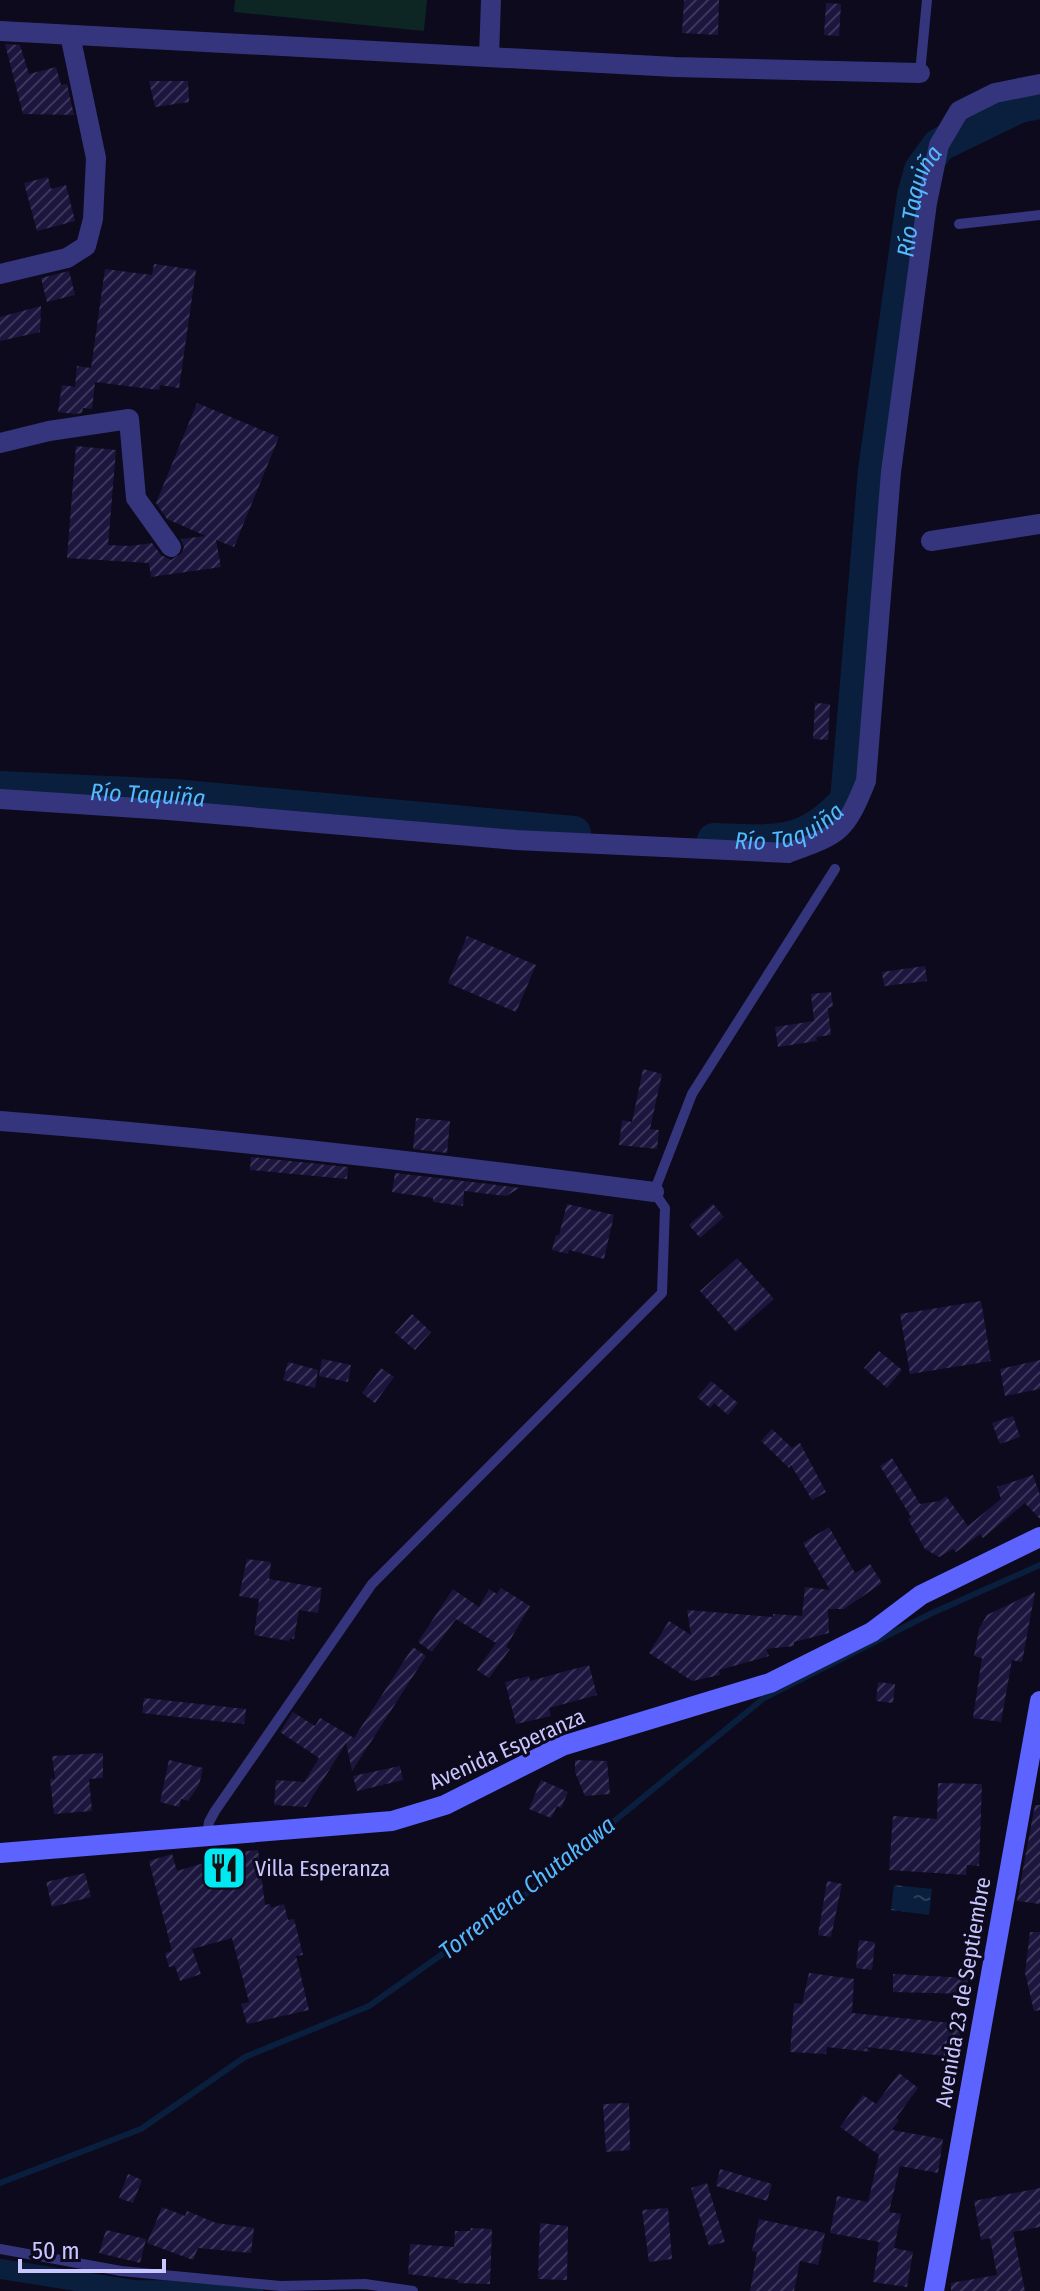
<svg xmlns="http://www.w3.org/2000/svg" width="1040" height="2291" font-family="'Fira Sans Condensed',sans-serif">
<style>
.park{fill:#0d2624}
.water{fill:url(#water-ripples)}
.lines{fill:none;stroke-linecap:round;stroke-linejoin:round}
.stream{stroke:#091f3d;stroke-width:6}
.canal{stroke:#091f3d;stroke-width:20}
.river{stroke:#091f3d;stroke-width:34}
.building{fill:url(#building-hatch)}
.service{stroke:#34357d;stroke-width:10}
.minor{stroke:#34357d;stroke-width:20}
.secondary{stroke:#5d63ff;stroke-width:20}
.labels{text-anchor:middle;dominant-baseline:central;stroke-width:6;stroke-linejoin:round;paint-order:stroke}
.street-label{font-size:22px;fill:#c9c6ff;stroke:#0c0a1c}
.poi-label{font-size:22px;fill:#c9c6ff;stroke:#0c0a1c;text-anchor:start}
.water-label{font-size:24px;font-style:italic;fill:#54baff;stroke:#0c0a1c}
</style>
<defs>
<pattern id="water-ripples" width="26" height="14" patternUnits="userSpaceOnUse" patternTransform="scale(2)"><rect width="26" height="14" fill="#091f3d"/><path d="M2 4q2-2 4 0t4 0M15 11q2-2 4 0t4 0" fill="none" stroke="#2c3e5a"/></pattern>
<pattern id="building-hatch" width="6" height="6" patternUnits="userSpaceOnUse" patternTransform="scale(2)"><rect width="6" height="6" fill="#1c163e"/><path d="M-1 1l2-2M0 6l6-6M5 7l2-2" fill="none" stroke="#3c365b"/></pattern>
</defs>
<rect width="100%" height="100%" fill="#0c0a1c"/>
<path class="park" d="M235,0h192l-3,31 -190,-19z"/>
<path class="water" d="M894,1885l38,4 -3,26 -38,-5z"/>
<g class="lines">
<path class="stream" d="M0,2183l141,-54 104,-72 124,-51 147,-104 248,-204 166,-84 110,-49"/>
<path class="canal" d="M0,2269l133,21 120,1"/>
<g class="river">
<path id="s1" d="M0,788l175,8 399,37"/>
<path id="s2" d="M714,840c59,2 91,8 133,-40l28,-330 39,-275 7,-25 18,-25 80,-39 21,-4"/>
</g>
</g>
<g class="building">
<path d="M684,0h35l-1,35 -36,-2z"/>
<path d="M826,3l15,1 -2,32 -15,-1z"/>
<path d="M5,44l15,1 9,29 27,-7 5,18 6,-1 7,31 -51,-1z"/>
<path d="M149,81h39l1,21 -34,5z"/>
<path d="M48,177l3,12 15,-4 9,36 -38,10 -13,-48z"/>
<path d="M154,264l42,6 -17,118 -19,-3 -1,5 -64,-8 -3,27 -9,-1 -1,5 -7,1 -17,-2 4,-27 13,2 2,-21 14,2 14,-99 47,6z"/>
<path d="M69,271l6,24 -28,7 -6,-24z"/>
<path d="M41,306l-1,26 -40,9v-24z"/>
<path d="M197,403l82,34 -45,110 -18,-7 5,27 -70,10 -2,-14 -82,-5 9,-112 40,4 -8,95 22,1 22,-3 9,12 10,5 11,-7 2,-6 -3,-8 25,-3 -39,-17 -11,-16z"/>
<path d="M815,703l15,1 -2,36 -15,-1z"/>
<path d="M467,936l69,29 -20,47 -68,-29z"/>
<path d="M925,966l2,15 -43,5 -2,-14z"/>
<path d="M831,992l2,15 -5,1 3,27 -15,2 1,4 -39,6 -3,-20 39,-6 -3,-27z"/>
<path d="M643,1069l19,5 -12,55 9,1 -2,19 -38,-4 3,-25 10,2z"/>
<path d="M416,1118l34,3 -3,32 -34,-4z"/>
<path d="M251,1157l97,10 -1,12 -97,-9z"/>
<path d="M395,1173l94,11 31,4 -14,8 -42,-5 -1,15 -30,-4v-4l-41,-6z"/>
<path d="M567,1204l47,11 -10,44 -35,-9 -1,4 -16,-4 4,-15h3z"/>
<path d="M713,1204l11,13 -24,21 -11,-13z"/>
<path d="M737,1258l37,41 -38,33 -36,-41z"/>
<path d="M981,1301l10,60 -81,13 -10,-60z"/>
<path d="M412,1314l19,18 -16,18 -20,-17z"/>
<path d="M879,1351l23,19 -15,18 -23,-20z"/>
<path d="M322,1359l29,6 -3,17 -29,-6z"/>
<path d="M1040,1360v29l-35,7 -5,-27z"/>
<path d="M288,1362l30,8 -3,18 -32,-8z"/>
<path d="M381,1368l13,9 -19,26 -13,-10z"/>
<path d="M711,1381l27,22 -10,12 -14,-12 -4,5 -13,-11z"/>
<path d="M1013,1416l7,21 -20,7 -8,-21z"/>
<path d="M772,1429l20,19 8,-5 26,49 -14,8 -21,-35 -2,3 -28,-27z"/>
<path d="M892,1458l28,46 20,-3 6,-5 22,30 33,-27 -4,-12 36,-12 7,20v24l-15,-16 -42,35 -3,-4 -24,18 -3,-3 -14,8 -14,-8 -17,-30 3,-2 -31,-51z"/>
<path d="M829,1527l26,46 15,-9 12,19 -38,26h-16l1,24 -35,9v4l-28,3 3,7 -50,14 1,5 -28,6 -43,-28 20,-32 22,14 -4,-25 86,7v-3l29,2 3,-29 25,3 -27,-47z"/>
<path d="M247,1559l24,3 -2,17 53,9 -4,25 -19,-3 -5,29 -4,-1 -1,3 -35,-6 5,-36 -20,-3z"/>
<path d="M501,1588l29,18 -24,41 4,2 -21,29 -12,-8 19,-27 -40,-24 -24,33 -14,-10 35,-53 26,18 10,-18 8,5z"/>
<path d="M1035,1592l-13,70 -10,-2 -11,62 -28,-4 9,-60 -8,-2 5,-27 8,-14z"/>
<path d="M413,1647l13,9 -74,115 -6,-28 -40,64 -32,-2 2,-25 28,2 15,-24 -39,-26 13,-20 22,14 5,-8 34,20z"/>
<path d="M589,1665l8,30 -48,13 2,8 -35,8 -11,-42 24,-6 1,5z"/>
<path d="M878,1682l17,2 -2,19 -17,-2z"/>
<path d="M144,1698l102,11 -2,15 -102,-11z"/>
<path d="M103,1753v25l-14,1 3,32 -38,3 -4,-35h5l-3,-23z"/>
<path d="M169,1760l34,8 -4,17 -11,16 -7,-2 -2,8 -19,-5z"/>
<path d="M575,1760l32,1 3,33 -25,2 -10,-24z"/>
<path d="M400,1766l3,14 -46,11 -4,-15z"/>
<path d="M541,1780l27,12 -7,16 -4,-2 -6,12 -22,-9z"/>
<path d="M938,1783l44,1 -3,82 -12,-1 -1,10 -77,-5 4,-54 44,3z"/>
<path d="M1035,1805h5v99l-23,-3z"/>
<path d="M258,1850l7,55 5,-1 1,4 13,-4 4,16 6,-1 9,36 -7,1 13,54 -62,14 -6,-20 8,-2 -17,-64 -40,11 9,25 -21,7 -5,-15 -6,1 -4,-14 7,-2 -23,-90 23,-7 5,17 37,-11 2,-6z"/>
<path d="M85,1873l6,24 -39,10 -6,-25z"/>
<path d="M827,1881l15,3 -11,53 -13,-2z"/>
<path d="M1030,1932h10v78l-6,1 -9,-38z"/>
<path d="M859,1940l16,2 -3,28 -16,-2z"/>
<path d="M809,1973l45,6 -2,34 109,11 -2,26 -13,-1 -1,7 -80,-9 6,5 -44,-5 -1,7 -36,-2 4,-49 8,1z"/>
<path d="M893,1974l75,4v16l-75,-2z"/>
<path d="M899,2073l19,15 -22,30 3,2 -7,10 51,9 -5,34 -38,-7 -11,46 12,2 -7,34 19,4 -6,35 -34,-5 6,-40 -49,-9 7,-37 31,6 11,-47 -39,-28 23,-32 13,9z"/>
<path d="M629,2103l1,47 -24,2 -3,-48z"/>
<path d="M720,2169l52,15 -5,17 -51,-15z"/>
<path d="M128,2174l14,6 -9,23 -14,-5z"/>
<path d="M707,2183l18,59 -16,4 -18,-58z"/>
<path d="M1040,2188v39l-27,5 12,59h-74v-8l46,-8 -7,-37 -9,2 -7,-39z"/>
<path d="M162,2207l23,9 2,-5 29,12 38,5 -3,25 -53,-5 -5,12 -46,-17z"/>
<path d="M668,2208l4,51 -23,3 -7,-52z"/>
<path d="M759,2219l66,14 -7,32 -18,-4 -6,30h-44l7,-39 -5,-1z"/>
<path d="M540,2223l28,3 -1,54 -29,-1z"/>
<path d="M471,2228l21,1 -2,55 -32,-1v-3l-50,-6 2,-30 44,3 1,-16h15z"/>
<path d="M106,2230l40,9 -6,24 -41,-10z"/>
</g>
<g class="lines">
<g class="service">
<path d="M920,73l7,-73"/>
<path d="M959,224l81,-9"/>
<path d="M207,1836l2,-14 6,-11 157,-227 290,-291 3,-85 -11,-16 38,-98 143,-225"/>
<path d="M0,2249l121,22 160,15 84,-2 48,7"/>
</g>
<g class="minor">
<path d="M0,31l675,36 245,6"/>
<path d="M489,57l2,-57"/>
<path d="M0,274l67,-16 19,-12 7,-27 3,-61 -26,-123"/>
<path d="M0,443l49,-12 80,-12 7,79 35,49"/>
<path d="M931,541l109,-17"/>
<path d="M0,799l168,11 348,30 272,13c52,-19 57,-20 78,-72l25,-309 36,-269 12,-58 20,-34 36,-18 45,-9"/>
<path d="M0,1121c219,17 436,42 654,71"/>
</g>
<g class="secondary">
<path d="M0,1853l392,-32 53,-16 117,-59 208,-63 102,-51 49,-37 119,-58"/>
<path d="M934,2291l106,-590"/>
</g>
</g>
<defs>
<g id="restaurant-square" transform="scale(2.3)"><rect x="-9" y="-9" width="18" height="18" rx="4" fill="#00e8f1" stroke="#0c0a1c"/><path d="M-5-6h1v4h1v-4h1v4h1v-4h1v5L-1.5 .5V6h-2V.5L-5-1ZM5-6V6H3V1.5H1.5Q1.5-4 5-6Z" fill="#111"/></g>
</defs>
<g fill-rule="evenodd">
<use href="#restaurant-square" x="224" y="1868"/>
</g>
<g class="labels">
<g class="street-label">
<text transform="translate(507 1749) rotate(-24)">Avenida Esperanza</text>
<text transform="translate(963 1992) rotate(-80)">Avenida 23 de Septiembre</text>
</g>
<g class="poi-label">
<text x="255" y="1868">Villa Esperanza</text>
</g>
<g class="water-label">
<text stroke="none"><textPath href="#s2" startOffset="750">Río Taquiña</textPath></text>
<text stroke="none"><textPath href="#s1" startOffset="148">Río Taquiña</textPath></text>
<text stroke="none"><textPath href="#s2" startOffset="78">Río Taquiña</textPath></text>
<text transform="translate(527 1888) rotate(-38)">Torrentera Chutakawa</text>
</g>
</g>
<path d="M20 2259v12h144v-12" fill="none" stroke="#c9c6ff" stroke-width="4"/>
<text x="32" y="2259" font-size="24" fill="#c9c6ff" stroke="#0c0a1c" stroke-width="6" paint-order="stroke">50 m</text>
</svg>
